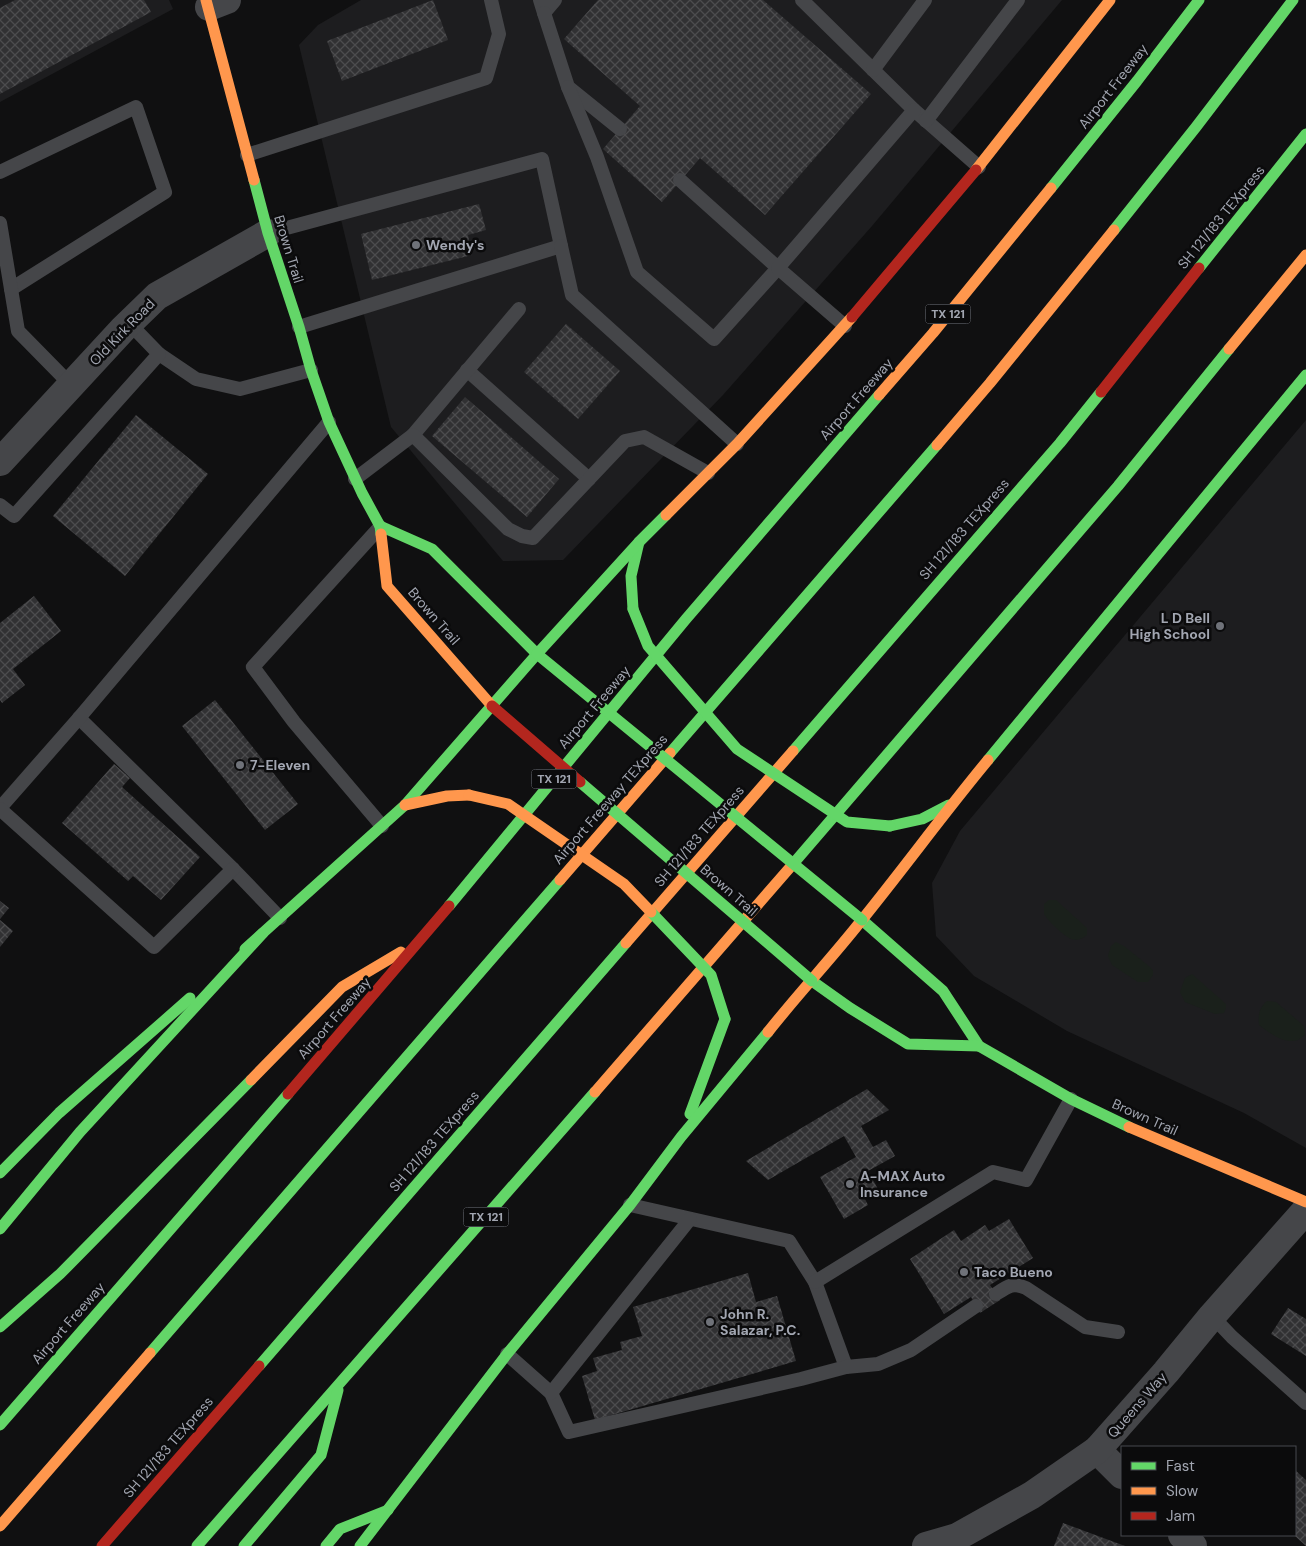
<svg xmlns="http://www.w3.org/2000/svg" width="1306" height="1546" font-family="'DM Sans',sans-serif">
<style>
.built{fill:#1d1d1f}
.green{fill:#1a201b}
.building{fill:url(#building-cross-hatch)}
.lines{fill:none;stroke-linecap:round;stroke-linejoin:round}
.lane{stroke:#454649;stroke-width:14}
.street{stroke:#454649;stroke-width:28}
.fast{stroke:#63d668;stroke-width:11}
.slow{stroke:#ff974d;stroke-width:11}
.jam{stroke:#b3261e;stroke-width:11}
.fast-bridge{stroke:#63d668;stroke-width:11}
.slow-bridge{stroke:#ff974d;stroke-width:11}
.jam-bridge{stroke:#b3261e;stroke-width:11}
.poi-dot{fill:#6f7279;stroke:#0b0b0c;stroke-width:2}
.labels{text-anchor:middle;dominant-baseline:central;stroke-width:5;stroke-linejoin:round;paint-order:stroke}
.shield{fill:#0b0b0c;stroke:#757880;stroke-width:1}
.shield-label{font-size:12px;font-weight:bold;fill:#a2a6b1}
.street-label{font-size:14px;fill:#a2a6b1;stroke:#0b0b0c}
.poi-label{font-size:14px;font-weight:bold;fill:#a2a6b1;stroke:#0b0b0c;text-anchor:start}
</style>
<defs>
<pattern id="building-cross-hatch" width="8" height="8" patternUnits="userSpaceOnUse" patternTransform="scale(1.25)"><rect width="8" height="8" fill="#313133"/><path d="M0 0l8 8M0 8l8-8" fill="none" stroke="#4c4c4e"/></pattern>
</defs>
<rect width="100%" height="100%" fill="#101011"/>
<g class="built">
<path d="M0,0h169l4,9 -173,93z"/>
<path d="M361,0h701l-190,226 -149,169 -160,165 -60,1 -112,-134 -92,-382 19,-20z"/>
<path d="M1306,420v728l-62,-35 -177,-82 -93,-55 -38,-40 -4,-53 28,-52z"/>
</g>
<g class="green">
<path d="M1049,900h7l31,28v7c-5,4 -10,6 -16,4 -7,-3 -25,-19 -27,-26 0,-3 0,-6 0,-9z"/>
<path d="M1116,942l8,4 26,21 3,4v4l-5,7h-10l-26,-17 -4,-9 3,-10z"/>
<path d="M1192,974l34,30v4l-2,5 -9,1 -30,-12 -5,-10 5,-14z"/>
<path d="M1267,1001l9,1 28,24 1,9c0,0 -7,5 -7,5 -13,5 -30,-8 -39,-15 -1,-11 0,-17 8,-24z"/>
</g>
<g class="building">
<path d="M15,0h129l7,12 -151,82v-86z"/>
<path d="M433,0l15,40 -106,41 -15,-40z"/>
<path d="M598,0h165l108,94 -106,121 -65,-57 -38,44 -59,-53 37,-43 -76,-67z"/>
<path d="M479,204l7,26 -18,5 4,20 -100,25 -11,-46z"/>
<path d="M566,324l54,47 -42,48 -54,-47z"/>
<path d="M465,397l94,82 -32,38 -95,-81z"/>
<path d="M136,415l72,59 -83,102 -72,-60z"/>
<path d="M34,596l27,35 -48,38 12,16 -23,18 -2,-3v-77z"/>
<path d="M215,700l83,104 -33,26 -83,-104z"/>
<path d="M114,764l16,14 -8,9 78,70 -39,43 -28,-24 -5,5 -66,-58z"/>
<path d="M0,901l9,7 -9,11z"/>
<path d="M0,920l13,11 -13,16z"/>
<path d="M867,1089l22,21 -28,16 12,21 13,-7 9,16 -27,15 11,20 -14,8 3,6 -24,14 -24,-42 36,-20 -12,-21 -76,44 -22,-19z"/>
<path d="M1009,1219l24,39 -43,27 10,15 -20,13 -9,-16 -27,17 -34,-55 44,-29 7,11 24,-16 4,6z"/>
<path d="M748,1273l8,29 21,-6 19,65 -201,59 -13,-44 15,-5 -4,-13 29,-8 -2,-8 22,-6 -9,-29z"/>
<path d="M1288,1308l18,11v37l-35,-22z"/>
<path d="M1295,1470l11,10v66l-11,-10z"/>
<path d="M1063,1523l62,23h-71z"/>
</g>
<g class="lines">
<g class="lane">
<path d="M540,0l4,13 11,-13"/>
<path d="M802,0l112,110 65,57"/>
<path d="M544,13l24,74 52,42"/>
<path d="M873,70l52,-70"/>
<path d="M568,87l29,70 40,115 77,67 64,-71 -98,-88"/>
<path d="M926,121l92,-121"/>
<path d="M247,155l239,-77 13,-44 -8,-34"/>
<path d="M0,172l136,-65 29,85 -154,97"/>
<path d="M0,223l18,108 53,54"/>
<path d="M268,233l274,-74 19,87 -262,81"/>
<path d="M561,246l11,49 165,149"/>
<path d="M845,326l-67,-58 136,-158"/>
<path d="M159,354l37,25 44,10 71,-19"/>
<path d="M467,370l122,109"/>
<path d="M413,435l106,-126"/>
<path d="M355,479l58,-44 95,94 14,7 11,2 92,-97 19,-4 64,36"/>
<path d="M0,505l14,11 145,-162 -30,-31"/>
<path d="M380,527l-127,140 41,55 88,104"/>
<path d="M79,718l154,151 47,49"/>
<path d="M0,808l79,-90 250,-296"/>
<path d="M0,809l154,138 79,-78"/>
<path d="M630,1205l159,36 26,41 31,85"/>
<path d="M815,1282l178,-110 33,8 45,-81"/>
<path d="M996,1294c12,-8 17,-12 30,-6l59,39 33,5"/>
<path d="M1212,1316l20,21 74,66"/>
<path d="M507,1354l44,39 18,39 232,-53 45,-12 32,-3 33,-14 65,-44"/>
<path d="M551,1393l139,-174"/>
</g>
<g class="street">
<path d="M209,7l18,-7"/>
<path d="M0,462l123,-133 34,-33 111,-63"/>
<path d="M1097,1450l25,25"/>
<path d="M1182,1535l11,11"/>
<path d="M926,1546l31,-9 75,-42 65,-45 69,-78 46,-56 94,-106"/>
</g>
<g class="fast">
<path d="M254,180l14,53 31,94 12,43 18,52 33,71 18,33 1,8"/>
<path d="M1051,188l86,-107 62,-81"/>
<path d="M1114,230l82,-103 97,-127"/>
<path d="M1199,268l107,-134"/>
<path d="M380,526l52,23 105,105"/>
<path d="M633,609l-2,-33 8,-34"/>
<path d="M793,751l267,-308 41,-51"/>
<path d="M670,753l267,-308"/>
<path d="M988,760l318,-385"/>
<path d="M890,826l32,-7 27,-14"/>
<path d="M793,864l325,-378 111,-137"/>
<path d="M449,906l237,-287 193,-224"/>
<path d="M862,920l81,71 36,55 92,53 58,28"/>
<path d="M245,949l160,-144 132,-151 103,-113 26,-26"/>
<path d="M812,981l38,27 58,36 71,2"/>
<path d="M690,1114l35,-95"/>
<path d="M0,1173l59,-60 131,-115"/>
<path d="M0,1229l80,-97 183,-199"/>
<path d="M0,1327l60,-53 191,-194"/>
<path d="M150,1353l410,-473"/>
<path d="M259,1366l367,-423"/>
<path d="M0,1425l288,-331"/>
<path d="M197,1546l398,-454"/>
<path d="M244,1546l77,-91 17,-65"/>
<path d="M326,1546l14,-17 48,-19"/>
<path d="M360,1546l147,-192 123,-149 51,-68 87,-105"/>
</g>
<g class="slow">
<path d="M206,0l48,180"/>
<path d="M976,170l134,-170"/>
<path d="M1229,349l77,-94"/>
<path d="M879,395l54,-62 118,-145"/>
<path d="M937,445l53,-62 124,-153"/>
<path d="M666,515l71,-71 115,-127"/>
<path d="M381,534l6,52 105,120"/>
<path d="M405,805l42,-9 22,-1"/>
<path d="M560,880l110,-127"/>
<path d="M626,943l167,-192"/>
<path d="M768,1032c30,-38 63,-73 93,-111 43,-53 83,-108 127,-161"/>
<path d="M251,1080l91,-93 59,-35"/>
<path d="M595,1092l198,-228"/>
<path d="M1129,1127l177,75"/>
<path d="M0,1526l150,-173"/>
</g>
<g class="jam">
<path d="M852,317l124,-147"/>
<path d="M1101,392l98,-124"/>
<path d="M288,1094l161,-188"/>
<path d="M102,1546l157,-180"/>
</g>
<g class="fast-bridge">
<path d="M633,609l15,37 89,103 110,73 43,4"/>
<path d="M537,654l325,266"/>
<path d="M580,782l232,199"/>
<path d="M651,912l60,63 14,44"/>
</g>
<path class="slow-bridge" d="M469,795l39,9 116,80 27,28"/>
<path class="jam-bridge" d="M492,706l88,76"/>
</g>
<g class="poi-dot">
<circle cx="416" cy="245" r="5"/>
<circle cx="1220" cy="626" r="5"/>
<circle cx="240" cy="765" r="5"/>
<circle cx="850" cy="1184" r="5"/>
<circle cx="964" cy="1272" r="5"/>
<circle cx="710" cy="1322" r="5"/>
</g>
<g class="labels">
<g class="shield">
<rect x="925.5" y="304.5" width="45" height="19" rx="4"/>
<rect x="531.5" y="769.5" width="45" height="19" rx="4"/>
<rect x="463.5" y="1207.5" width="45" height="19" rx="4"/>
</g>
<g class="shield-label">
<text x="948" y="314">TX 121</text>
<text x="554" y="779">TX 121</text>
<text x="486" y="1217">TX 121</text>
</g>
<g class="street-label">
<text transform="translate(1113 86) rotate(-52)">Airport Freeway</text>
<text transform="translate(1221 217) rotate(-51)">SH 121/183 TEXpress</text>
<text transform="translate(289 249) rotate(73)">Brown Trail</text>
<text transform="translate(122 332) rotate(-46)">Old Kirk Road</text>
<text transform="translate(856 399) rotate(-49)">Airport Freeway</text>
<text transform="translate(964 529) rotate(-49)">SH 121/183 TEXpress</text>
<text transform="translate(434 616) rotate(49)">Brown Trail</text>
<text transform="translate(594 707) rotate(-50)">Airport Freeway</text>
<text transform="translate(610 799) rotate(-49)">Airport Freeway TEXpress</text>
<text transform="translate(699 836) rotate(-49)">SH 121/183 TEXpress</text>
<text transform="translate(729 890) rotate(41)">Brown Trail</text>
<text transform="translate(334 1018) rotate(-49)">Airport Freeway</text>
<text transform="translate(1145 1117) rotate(24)">Brown Trail</text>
<text transform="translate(434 1141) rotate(-49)">SH 121/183 TEXpress</text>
<text transform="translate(68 1323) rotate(-49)">Airport Freeway</text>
<text transform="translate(1137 1405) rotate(-49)">Queens Way</text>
<text transform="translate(168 1447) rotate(-49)">SH 121/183 TEXpress</text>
</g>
<g class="poi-label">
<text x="426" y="245">Wendy's</text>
<text x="1210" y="618" text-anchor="end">L D Bell<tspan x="1210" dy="16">High School</tspan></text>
<text x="250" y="765">7-Eleven</text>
<text x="860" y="1176">A-MAX Auto<tspan x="860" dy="16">Insurance</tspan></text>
<text x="974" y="1272">Taco Bueno</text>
<text x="720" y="1314">John R.<tspan x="720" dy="16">Salazar, P.C.</tspan></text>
</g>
</g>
<rect x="1121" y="1446" width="175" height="90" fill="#0b0b0c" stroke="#47494e"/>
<rect x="1131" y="1462" width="25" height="8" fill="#63d668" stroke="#47494e"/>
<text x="1166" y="1471" font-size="15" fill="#a2a6b1">Fast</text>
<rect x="1131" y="1487" width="25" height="8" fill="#ff974d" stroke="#47494e"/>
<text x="1166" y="1496" font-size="15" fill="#a2a6b1">Slow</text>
<rect x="1131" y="1512" width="25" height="8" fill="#b3261e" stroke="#47494e"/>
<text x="1166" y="1521" font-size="15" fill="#a2a6b1">Jam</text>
</svg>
